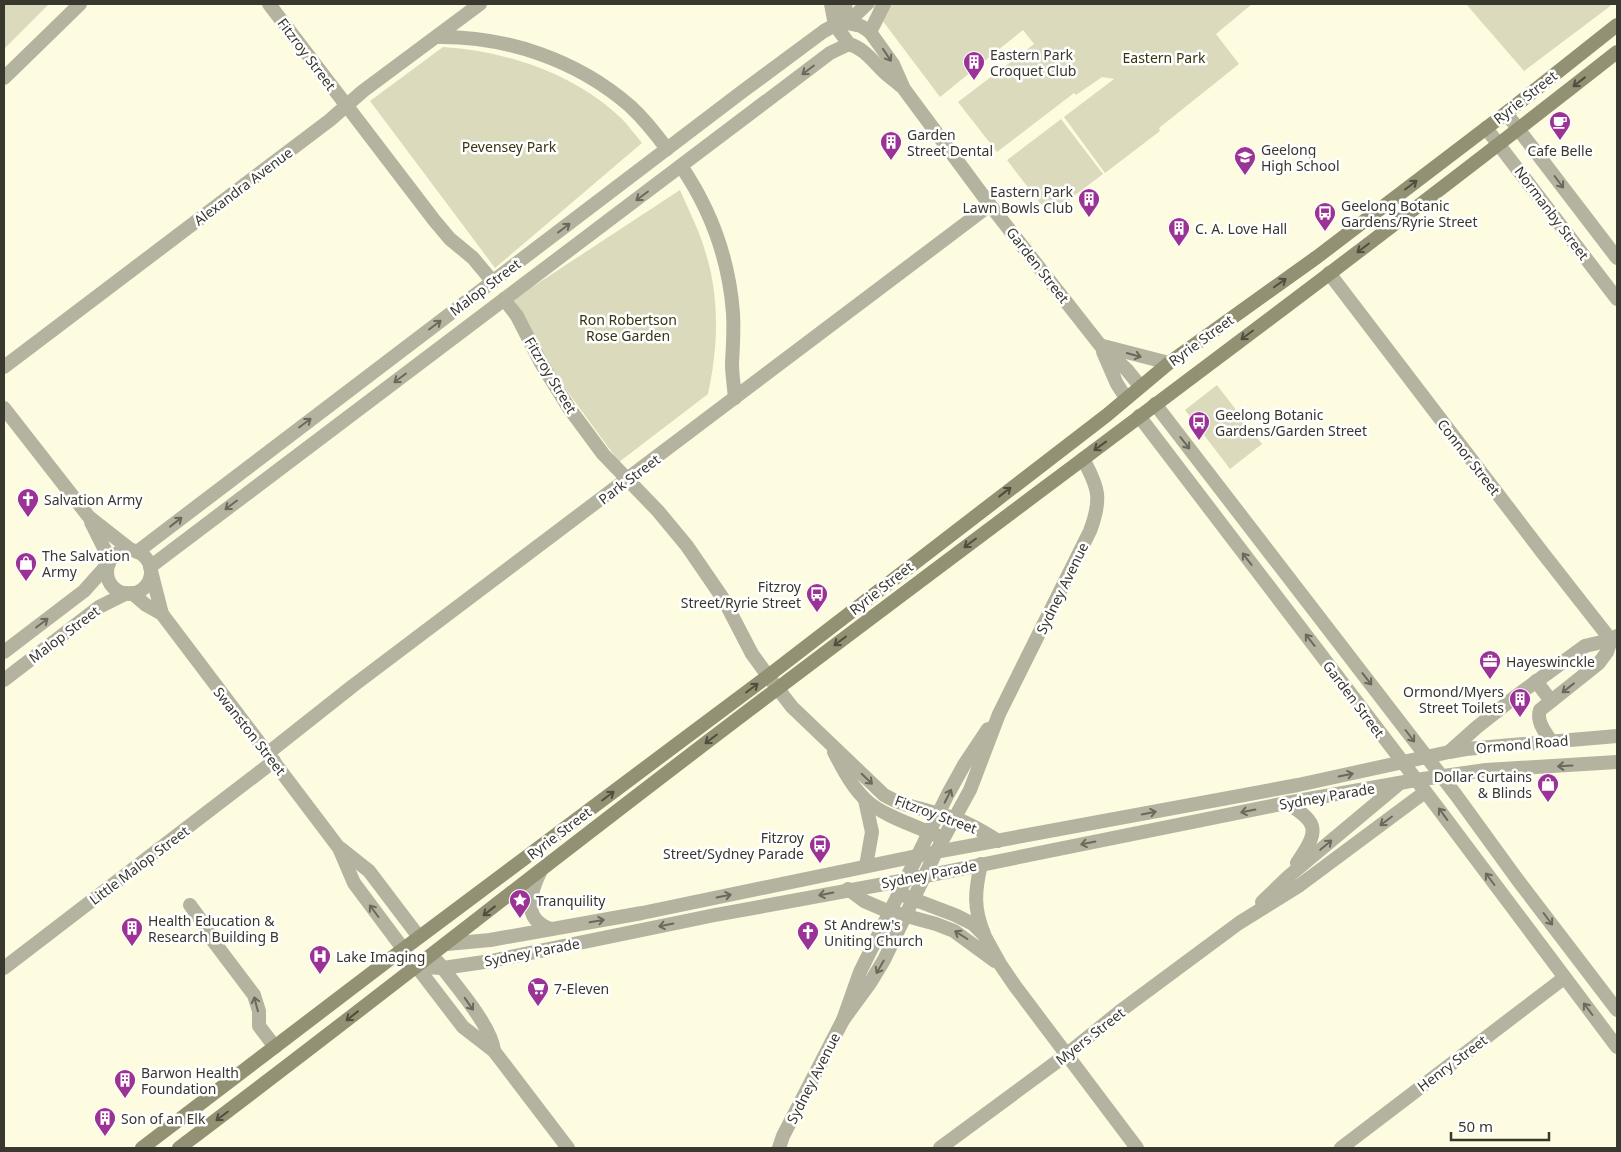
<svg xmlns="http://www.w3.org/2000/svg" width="1621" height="1152" font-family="'Noto Sans',sans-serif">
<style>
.green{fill:#dbdabc}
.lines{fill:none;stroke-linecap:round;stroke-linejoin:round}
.minor{stroke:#b4b39f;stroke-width:14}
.tertiary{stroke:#b4b39f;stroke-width:14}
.secondary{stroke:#929173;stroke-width:14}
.oneway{stroke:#6a695b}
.oneway2{stroke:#4f4e3f}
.labels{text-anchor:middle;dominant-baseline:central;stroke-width:5;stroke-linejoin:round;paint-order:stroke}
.street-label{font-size:14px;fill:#39382e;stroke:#fff}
.poi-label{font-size:14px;fill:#39382e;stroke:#fff;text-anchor:start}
.park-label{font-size:14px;fill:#37340f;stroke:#fff}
</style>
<rect width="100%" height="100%" fill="#fdfce1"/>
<g class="green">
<path d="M4,4h45l-45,45z"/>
<path d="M870,4h382l-36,30 23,30 -80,64 1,3 -55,42 -41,-56 50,-38 -12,-2 -26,18 -2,-2 -77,59 -39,-50 76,-58 -11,-14 -83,67z"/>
<path d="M1466,4h147l-89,67z"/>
<path d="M443,47c64,4 132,27 179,72 7,7 13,16 20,24l-147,125 -125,-167z"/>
<path d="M1061,119l42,55 -54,41 -42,-55z"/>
<path d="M680,190c9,21 20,42 26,64 14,45 12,94 2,140l-89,68 -65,-89 -40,-74z"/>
<path d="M1217,385l45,59 -32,25 -45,-59z"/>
</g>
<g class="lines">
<g class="minor">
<path d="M269,4l165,216 16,19 23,19 20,24"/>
<path d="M831,4l4,21"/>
<path d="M845,4l2,19"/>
<path d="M847,23l20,-19"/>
<path d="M870,32l14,-28"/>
<path d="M437,37c70,-1 140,23 193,69 14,13 26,28 37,43"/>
<path d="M4,78l76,-74"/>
<path d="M1506,113l111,145"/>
<path d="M1486,128l131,171"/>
<path d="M681,166c30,44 48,94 52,147 1,17 0,34 -1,50 0,12 2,23 3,35"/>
<path d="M1329,273l213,279 69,88"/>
<path d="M504,299l13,17 24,47 28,45 34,46 55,57 29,35 37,54 28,54 16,22 24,31 92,88c22,13 48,15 72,24 15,5 28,13 42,22"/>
<path d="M4,367l326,-247 33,-29 117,-87"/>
<path d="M4,408l85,109 42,33"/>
<path d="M91,522l19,38"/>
<path d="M1536,681l15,20"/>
<path d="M1551,741c-6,-9 -15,-20 -11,-31l59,-47 8,-11 4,-12"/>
<path d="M834,752c9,17 19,37 33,49 15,14 51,26 71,35"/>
<path d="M1449,752l28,-25 38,-30 70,-51c10,-3 23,-4 32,-10"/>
<path d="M268,753l86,-68 636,-480"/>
<path d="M865,800l7,32 -6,34"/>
<path d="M1286,803c35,20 32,29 11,60"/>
<path d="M981,864c-6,27 -8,43 3,70"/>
<path d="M848,889l16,12 21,9 51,14 18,7 41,30"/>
<path d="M905,896l50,19 18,9 11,11 16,29 15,22 122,162"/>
<path d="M1262,902l27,-26 110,-92"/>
<path d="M190,905l16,22 5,11 43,57 5,16v15l16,21"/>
<path d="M4,968l270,-207"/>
<path d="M843,1020l27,-37 14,-23 52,-108 34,-62 29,-76 91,-183c12,-32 9,-43 -7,-72"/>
<path d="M779,1148l4,-12 60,-116 17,-48 88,-178 16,-29 24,-36"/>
<path d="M940,1148l126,-93 57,-46 116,-86 61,-38 125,-93"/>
<path d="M1341,1148l223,-170"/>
</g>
<g class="tertiary">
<path d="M835,25l14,19c14,4 23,16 33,26 6,6 13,11 19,16"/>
<path d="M1103,346l66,17"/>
<path d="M1103,352l14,32 9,14"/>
<path d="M1155,404l301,391 61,84 100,131"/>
<path d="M1139,416l298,391 180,240"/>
<circle cx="129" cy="572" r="22"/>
<path d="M137,552l606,-461 81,-60 11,-6 12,-2 14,3 9,6 23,32 11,25 86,116 110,140 27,25 13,16"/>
<path d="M150,567l680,-514 19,-9"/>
<path d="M151,571l11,43"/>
<path d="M132,593l14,12 16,9 177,234 15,35 50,67"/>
<path d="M4,652l80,-61 25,-28"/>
<path d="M4,680l95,-73 28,-14"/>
<path d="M340,848l29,23 50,66"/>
<path d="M541,870c-10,21 -21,49 10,59"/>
<path d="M447,944l43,-4 152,-27 294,-61 362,-67 151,-33 17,-3 151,-13"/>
<path d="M438,962c16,22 54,64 56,89"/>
<path d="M417,967l26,1 48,-7 224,-46 191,-35 380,-77 130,-23 70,-10 131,-8"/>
<path d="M417,967l46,60 31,24 74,97"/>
</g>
<g class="secondary">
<path d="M142,1148l248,-189 378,-283 339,-261 62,-52 148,-106 189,-144 111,-88"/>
<path d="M179,1148c201,-151 397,-308 598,-459 280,-212 564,-420 840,-637"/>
</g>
</g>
<defs><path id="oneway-shaft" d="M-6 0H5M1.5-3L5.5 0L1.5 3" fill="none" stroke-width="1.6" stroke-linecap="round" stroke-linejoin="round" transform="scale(1.25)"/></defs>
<g class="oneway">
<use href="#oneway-shaft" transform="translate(887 55) rotate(56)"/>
<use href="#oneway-shaft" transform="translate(808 70) rotate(143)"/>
<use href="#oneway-shaft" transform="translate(1559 182) rotate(53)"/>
<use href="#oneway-shaft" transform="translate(642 196) rotate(143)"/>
<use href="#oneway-shaft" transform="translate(564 228) rotate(-37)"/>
<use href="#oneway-shaft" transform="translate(435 325) rotate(-37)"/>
<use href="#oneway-shaft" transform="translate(1134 355) rotate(16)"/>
<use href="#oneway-shaft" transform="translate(400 378) rotate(143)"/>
<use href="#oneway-shaft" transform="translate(305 423) rotate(-37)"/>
<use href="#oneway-shaft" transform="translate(1185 443) rotate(52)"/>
<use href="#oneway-shaft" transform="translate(231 505) rotate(143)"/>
<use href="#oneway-shaft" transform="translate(176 522) rotate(-38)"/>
<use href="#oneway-shaft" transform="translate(1247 559) rotate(-128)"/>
<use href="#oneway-shaft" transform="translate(42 623) rotate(-37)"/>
<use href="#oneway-shaft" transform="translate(1310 640) rotate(-128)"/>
<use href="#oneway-shaft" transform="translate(1367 679) rotate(52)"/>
<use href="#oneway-shaft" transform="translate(1568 688) rotate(142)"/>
<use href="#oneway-shaft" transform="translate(1410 736) rotate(53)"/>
<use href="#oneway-shaft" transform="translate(1565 766) rotate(177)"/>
<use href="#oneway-shaft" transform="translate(1346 775) rotate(-12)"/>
<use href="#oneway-shaft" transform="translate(867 779) rotate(44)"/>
<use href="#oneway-shaft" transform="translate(948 796) rotate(-63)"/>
<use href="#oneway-shaft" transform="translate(1248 811) rotate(169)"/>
<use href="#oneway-shaft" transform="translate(1149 813) rotate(-11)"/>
<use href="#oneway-shaft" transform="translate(1443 814) rotate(-126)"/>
<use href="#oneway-shaft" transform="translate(1386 821) rotate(143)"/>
<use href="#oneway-shaft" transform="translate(1088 843) rotate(169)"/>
<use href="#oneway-shaft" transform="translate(1326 845) rotate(-40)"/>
<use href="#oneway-shaft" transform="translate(1490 879) rotate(-127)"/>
<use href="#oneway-shaft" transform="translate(826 894) rotate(169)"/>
<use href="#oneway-shaft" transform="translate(724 896) rotate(-12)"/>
<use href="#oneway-shaft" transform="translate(374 911) rotate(-127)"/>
<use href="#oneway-shaft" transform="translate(1548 919) rotate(53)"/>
<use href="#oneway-shaft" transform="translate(597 921) rotate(-10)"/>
<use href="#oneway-shaft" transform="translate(666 925) rotate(169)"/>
<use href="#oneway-shaft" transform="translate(961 935) rotate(-148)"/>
<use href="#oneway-shaft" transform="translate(880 967) rotate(120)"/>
<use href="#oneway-shaft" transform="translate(256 1004) rotate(-105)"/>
<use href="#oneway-shaft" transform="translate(469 1004) rotate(55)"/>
<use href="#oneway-shaft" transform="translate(1588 1009) rotate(-127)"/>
</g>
<g class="oneway2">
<use href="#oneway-shaft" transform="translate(1579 82) rotate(142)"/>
<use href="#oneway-shaft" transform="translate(1411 185) rotate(-37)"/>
<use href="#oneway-shaft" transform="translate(1363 248) rotate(143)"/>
<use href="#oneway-shaft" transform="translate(1280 283) rotate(-35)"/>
<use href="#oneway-shaft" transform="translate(1247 335) rotate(143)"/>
<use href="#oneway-shaft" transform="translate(1100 446) rotate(144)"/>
<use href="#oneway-shaft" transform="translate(1005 492) rotate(-38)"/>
<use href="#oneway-shaft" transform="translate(970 543) rotate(143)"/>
<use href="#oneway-shaft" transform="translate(840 641) rotate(143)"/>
<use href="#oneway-shaft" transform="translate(752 688) rotate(-37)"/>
<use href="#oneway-shaft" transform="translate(711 739) rotate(143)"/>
<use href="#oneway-shaft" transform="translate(608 796) rotate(-37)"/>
<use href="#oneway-shaft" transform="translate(489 911) rotate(142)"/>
<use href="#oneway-shaft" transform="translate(352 1016) rotate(142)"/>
<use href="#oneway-shaft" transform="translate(222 1116) rotate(143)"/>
</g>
<defs>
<g id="building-pin" transform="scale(1.125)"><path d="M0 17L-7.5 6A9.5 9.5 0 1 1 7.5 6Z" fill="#9b3396" stroke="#fff"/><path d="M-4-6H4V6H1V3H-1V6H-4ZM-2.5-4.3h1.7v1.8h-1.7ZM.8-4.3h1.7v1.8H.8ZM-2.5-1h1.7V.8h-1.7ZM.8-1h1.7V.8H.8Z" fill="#fff"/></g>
<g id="cafe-pin" transform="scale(1.125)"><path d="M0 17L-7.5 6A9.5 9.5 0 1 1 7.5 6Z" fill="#9b3396" stroke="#fff"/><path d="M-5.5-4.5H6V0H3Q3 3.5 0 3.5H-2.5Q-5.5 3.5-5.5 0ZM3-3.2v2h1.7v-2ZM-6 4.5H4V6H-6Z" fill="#fff"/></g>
<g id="school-pin" transform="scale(1.125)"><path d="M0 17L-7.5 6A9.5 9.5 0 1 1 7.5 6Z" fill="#9b3396" stroke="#fff"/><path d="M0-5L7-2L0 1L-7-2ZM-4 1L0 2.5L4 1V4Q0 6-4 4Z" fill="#fff"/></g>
<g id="bus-pin" transform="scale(1.125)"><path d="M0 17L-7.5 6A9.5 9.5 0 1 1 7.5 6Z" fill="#9b3396" stroke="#fff"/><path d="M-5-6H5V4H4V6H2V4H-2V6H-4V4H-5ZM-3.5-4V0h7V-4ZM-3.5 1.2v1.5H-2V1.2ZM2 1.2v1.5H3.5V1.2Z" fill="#fff"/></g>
<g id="church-pin" transform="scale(1.125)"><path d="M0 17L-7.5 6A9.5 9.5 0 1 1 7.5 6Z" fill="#9b3396" stroke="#fff"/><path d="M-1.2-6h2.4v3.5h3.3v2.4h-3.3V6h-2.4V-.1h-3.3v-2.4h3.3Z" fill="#fff"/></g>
<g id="shop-pin" transform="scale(1.125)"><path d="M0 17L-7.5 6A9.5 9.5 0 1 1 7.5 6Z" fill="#9b3396" stroke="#fff"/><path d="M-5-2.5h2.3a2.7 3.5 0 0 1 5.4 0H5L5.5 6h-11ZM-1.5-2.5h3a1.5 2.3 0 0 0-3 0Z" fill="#fff"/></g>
<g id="office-pin" transform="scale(1.125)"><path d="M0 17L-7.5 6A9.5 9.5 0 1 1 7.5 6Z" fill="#9b3396" stroke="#fff"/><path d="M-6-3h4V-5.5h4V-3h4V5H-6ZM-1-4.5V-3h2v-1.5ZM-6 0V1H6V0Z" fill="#fff"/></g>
<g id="sight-pin" transform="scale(1.125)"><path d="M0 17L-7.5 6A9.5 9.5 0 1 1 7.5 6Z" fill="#9b3396" stroke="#fff"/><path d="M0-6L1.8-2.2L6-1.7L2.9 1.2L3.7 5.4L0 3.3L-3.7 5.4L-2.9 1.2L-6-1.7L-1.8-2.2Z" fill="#fff"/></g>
<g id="hospital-pin" transform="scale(1.125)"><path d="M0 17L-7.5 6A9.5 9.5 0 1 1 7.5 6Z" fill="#9b3396" stroke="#fff"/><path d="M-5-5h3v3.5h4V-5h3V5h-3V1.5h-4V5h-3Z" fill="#fff"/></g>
<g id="supermarket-pin" transform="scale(1.125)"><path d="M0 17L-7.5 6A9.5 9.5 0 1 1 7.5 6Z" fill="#9b3396" stroke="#fff"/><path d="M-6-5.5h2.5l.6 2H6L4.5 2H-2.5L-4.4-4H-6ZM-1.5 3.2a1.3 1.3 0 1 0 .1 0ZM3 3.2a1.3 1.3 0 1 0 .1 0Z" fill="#fff"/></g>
</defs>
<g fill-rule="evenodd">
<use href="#building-pin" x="974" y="62"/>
<use href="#cafe-pin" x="1560" y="122"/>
<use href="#building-pin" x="891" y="142"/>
<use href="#school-pin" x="1245" y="157"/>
<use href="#building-pin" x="1089" y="199"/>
<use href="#bus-pin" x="1325" y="213"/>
<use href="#building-pin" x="1179" y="228"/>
<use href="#bus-pin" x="1199" y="422"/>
<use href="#church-pin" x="28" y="499"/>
<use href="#shop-pin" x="26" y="563"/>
<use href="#bus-pin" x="817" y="594"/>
<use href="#office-pin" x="1490" y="661"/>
<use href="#building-pin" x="1520" y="699"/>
<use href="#shop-pin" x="1548" y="784"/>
<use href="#bus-pin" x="820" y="845"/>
<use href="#sight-pin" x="520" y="900"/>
<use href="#building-pin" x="132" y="928"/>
<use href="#church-pin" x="808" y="932"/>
<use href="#hospital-pin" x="320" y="956"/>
<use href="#supermarket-pin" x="538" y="988"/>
<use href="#building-pin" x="125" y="1080"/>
<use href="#building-pin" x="105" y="1118"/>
</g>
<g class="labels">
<g class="street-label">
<text transform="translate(307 54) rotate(53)">Fitzroy Street</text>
<text transform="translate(1525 97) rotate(-38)">Ryrie Street</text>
<text transform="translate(243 186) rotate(-37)">Alexandra Avenue</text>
<text transform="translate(1552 213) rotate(53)">Normanby Street</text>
<text transform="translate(1038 265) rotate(52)">Garden Street</text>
<text transform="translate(485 287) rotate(-37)">Malop Street</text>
<text transform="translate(1201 340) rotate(-36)">Ryrie Street</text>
<text transform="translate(551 375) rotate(59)">Fitzroy Street</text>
<text transform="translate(1469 457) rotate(52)">Connor Street</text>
<text transform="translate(629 479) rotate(-37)">Park Street</text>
<text transform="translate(881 588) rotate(-38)">Ryrie Street</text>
<text transform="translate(1062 588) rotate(-64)">Sydney Avenue</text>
<text transform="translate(64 634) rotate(-37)">Malop Street</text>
<text transform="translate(1354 699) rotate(53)">Garden Street</text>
<text transform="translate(250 731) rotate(52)">Swanston Street</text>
<text transform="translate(1522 744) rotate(-5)">Ormond Road</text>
<text transform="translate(1327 796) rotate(-10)">Sydney Parade</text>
<text transform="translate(936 814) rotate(20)">Fitzroy Street</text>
<text transform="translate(559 833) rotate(-37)">Ryrie Street</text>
<text transform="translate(139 865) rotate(-37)">Little Malop Street</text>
<text transform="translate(929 874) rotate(-11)">Sydney Parade</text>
<text transform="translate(532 952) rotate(-11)">Sydney Parade</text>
<text transform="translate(1090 1036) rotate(-38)">Myers Street</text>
<text transform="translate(1452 1063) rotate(-37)">Henry Street</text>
<text transform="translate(813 1078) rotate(-63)">Sydney Avenue</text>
</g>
<g class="poi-label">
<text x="990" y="54">Eastern Park<tspan x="990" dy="16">Croquet Club</tspan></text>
<text x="907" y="134">Garden<tspan x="907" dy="16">Street Dental</tspan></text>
<text x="1261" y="149">Geelong<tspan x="1261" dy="16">High School</tspan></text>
<text x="1560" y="150" text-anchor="middle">Cafe Belle</text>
<text x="1073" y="191" text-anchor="end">Eastern Park<tspan x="1073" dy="16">Lawn Bowls Club</tspan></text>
<text x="1341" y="205">Geelong Botanic<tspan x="1341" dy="16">Gardens/Ryrie Street</tspan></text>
<text x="1195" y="228">C. A. Love Hall</text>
<text x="1215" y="414">Geelong Botanic<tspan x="1215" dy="16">Gardens/Garden Street</tspan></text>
<text x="44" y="499">Salvation Army</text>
<text x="42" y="555">The Salvation<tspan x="42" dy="16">Army</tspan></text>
<text x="801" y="586" text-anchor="end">Fitzroy<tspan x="801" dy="16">Street/Ryrie Street</tspan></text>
<text x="1506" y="661">Hayeswinckle</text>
<text x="1504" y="691" text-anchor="end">Ormond/Myers<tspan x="1504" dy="16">Street Toilets</tspan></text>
<text x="1532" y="776" text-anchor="end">Dollar Curtains<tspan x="1532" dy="16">&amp; Blinds</tspan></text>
<text x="804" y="837" text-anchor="end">Fitzroy<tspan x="804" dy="16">Street/Sydney Parade</tspan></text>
<text x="536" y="900">Tranquility</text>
<text x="148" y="920">Health Education &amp;<tspan x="148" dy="16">Research Building B</tspan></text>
<text x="824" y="924">St Andrew's<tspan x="824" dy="16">Uniting Church</tspan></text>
<text x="336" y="956">Lake Imaging</text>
<text x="554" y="988">7-Eleven</text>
<text x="141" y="1072">Barwon Health<tspan x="141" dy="16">Foundation</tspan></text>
<text x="121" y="1118">Son of an Elk</text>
</g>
<g class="park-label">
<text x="1164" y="57">Eastern Park</text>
<text x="509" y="146">Pevensey Park</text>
<text x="628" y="319">Ron Robertson<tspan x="628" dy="16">Rose Garden</tspan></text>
</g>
</g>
<rect width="1621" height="1152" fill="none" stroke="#39382e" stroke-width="10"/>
<path d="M1451 1132v8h98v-8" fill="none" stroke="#39382e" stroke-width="2.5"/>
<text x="1458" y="1132" font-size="15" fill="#39382e" stroke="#ffffff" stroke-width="4" paint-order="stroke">50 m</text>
</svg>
